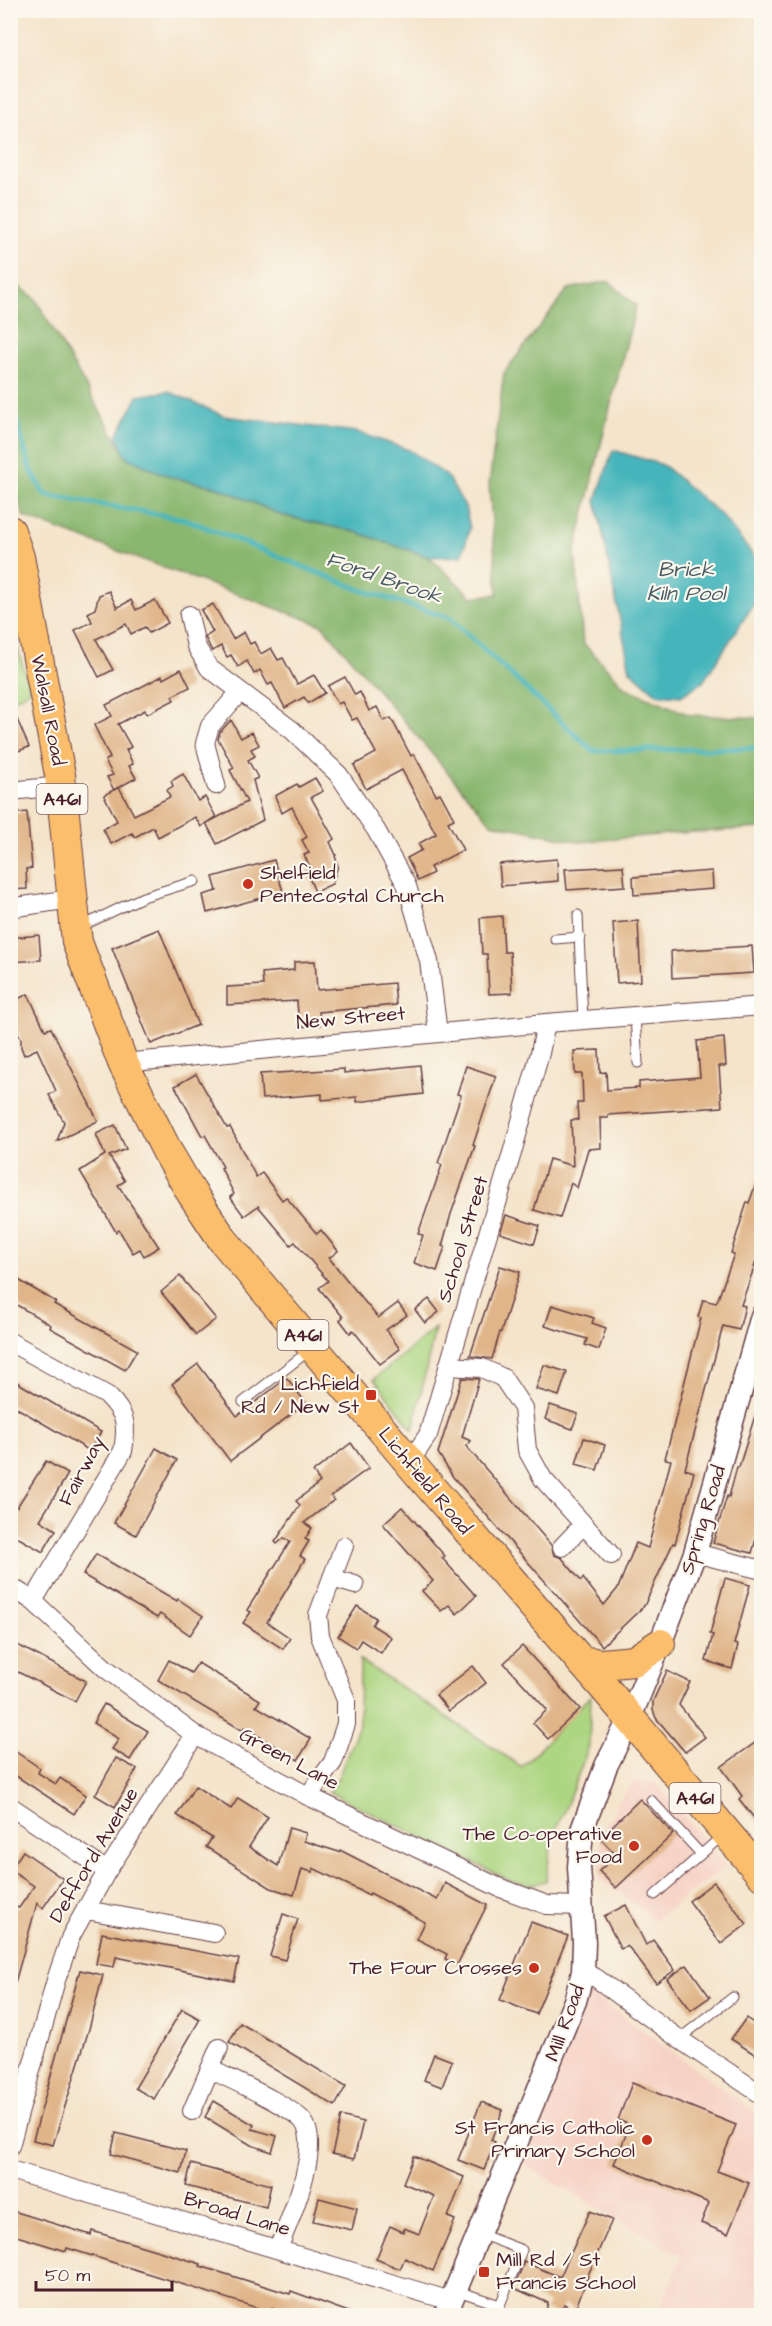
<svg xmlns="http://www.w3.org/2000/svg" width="772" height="2326" font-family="'Architects Daughter',sans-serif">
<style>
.built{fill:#f6d2c5}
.green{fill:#add682;stroke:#7c7a56;stroke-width:1.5}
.forest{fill:#8ab770;stroke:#6a6b4e;stroke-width:1.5}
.water{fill:#45b5bb;stroke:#486a73;stroke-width:1.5}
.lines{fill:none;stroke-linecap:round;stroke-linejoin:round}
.stream{stroke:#45b5bb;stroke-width:5}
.building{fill:#e0b589}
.service-casing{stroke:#643d43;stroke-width:11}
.minor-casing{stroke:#643d43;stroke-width:20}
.tertiary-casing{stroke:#643d43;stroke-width:25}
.trunk-casing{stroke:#643d43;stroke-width:32}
.service{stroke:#fff;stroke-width:9}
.minor{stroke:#fff;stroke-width:18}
.tertiary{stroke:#fff;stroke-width:22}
.trunk{stroke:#fabe6d;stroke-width:30}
.poi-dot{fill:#c8321e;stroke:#fbf7ec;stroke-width:2}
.labels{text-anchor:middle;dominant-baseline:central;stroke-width:4.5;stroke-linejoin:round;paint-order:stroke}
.shield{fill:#fbf7ec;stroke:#7f6065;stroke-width:1.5}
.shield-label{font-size:18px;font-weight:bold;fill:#4a1f2b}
.street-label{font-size:20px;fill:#4a1f2b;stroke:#fbf7ec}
.poi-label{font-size:20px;fill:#4a1f2b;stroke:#fbf7ec;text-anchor:end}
.water-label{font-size:21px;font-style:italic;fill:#485b65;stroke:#fbf7ec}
</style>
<rect width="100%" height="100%" fill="#fbf7ec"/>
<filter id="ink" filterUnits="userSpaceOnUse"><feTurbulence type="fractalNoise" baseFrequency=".0167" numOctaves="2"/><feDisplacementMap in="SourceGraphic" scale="12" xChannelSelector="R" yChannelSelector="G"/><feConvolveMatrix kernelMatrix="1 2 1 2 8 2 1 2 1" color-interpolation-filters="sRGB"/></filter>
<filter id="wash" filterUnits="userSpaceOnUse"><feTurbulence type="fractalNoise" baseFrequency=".008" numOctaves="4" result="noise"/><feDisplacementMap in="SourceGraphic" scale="24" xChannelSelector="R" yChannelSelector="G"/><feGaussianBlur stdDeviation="1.35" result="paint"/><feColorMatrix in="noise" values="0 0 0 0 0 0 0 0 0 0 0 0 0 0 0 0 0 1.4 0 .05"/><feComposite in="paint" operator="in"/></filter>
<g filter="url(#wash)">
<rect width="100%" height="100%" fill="#f4e4cb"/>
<g class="built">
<path d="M634,1782l21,1 72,83 -73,54 -33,-27 -22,-13 1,-42 19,-38z"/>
<path d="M589,1992l172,124v199h-105l26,-59 -158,-91z"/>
</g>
<g class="green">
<path d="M10,623l20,67 -19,11h-1z"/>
<path d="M435,1328l-22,102 -39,-51z"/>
<path d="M360,1660l162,107 69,-72 -2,51 -25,66 -12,24 -6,45 -13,3 -18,-1 -186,-91 10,-16 20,-51z"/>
</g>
<path class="forest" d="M10,280l25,18 92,160 44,19 47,10 63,28 75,17 73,25 43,40 26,-3 -9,-109 15,-112 64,-84 41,-8 27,25 -30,117 -31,130 8,90 43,45 64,27 71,3v110l-82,5 -99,9 -89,-19 -169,-198 -298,-108 -13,-39z"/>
<g class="water">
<path d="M168,391l56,25 133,16 52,18 37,25 19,31 5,22 -8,28 -33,1 -73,-25 -75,-17 -63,-28 -47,-10 -44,-19 -10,-22 21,-40z"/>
<path d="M613,450l50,15 59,51 39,49v28l-58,89 -22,14 -24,-2 -27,-24 -34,-170z"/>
</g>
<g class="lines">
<path class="stream" d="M10,417l5,-1 15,52 15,27 140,24 176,71 89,28 143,133 169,-3"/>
</g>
<g id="blocks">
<g class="building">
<path d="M109,591l8,17 14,-8 5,10 19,-10 13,23 -19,10 -4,-6 -14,7 -5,-10 -30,15 17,31 -14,7 -24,-47 17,-8 -4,-9 7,-4 4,-14z"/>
<path d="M213,604l20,35 11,-7 6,12 4,-2 7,12 10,-6 7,12 5,-2 14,26 17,-9 11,18 -17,10 -4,-6 -19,11 -13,-25 -4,2 -8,-15 -6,4 -7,-13 -9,6 -7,-12 -4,2 -6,-11 -9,5 -7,-14 8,-5 -12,-22z"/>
<path d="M181,669l9,18 -18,9 2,4 -27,14 -2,-4 -27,14 13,23 -5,3 7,14 -4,2 7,12 -22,12 -7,-13 6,-2 -8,-14 5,-3 -16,-33 18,-9 -6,-11 56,-29 1,3z"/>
<path d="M345,677l10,18 5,-3 9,19 8,-4 7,14 7,-3 20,38 3,-2 22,41 4,-2 14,26 -6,3 15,28 -33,17 3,6 -15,8 -11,-23 15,-8 -4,-6 18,-10 -34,-64 -36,19 -12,-24 22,-12 -19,-35 -5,2 -10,-18 -4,2 -10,-18z"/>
<path d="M10,703l19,44 -19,7z"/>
<path d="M231,720l10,18 11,-6 7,13 -8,4 4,7 -7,4 10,18 -5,2 10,40 -46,24 -11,-21 -5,4 -6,-10 -37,20 -5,-10 -18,10 -3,-4 -21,11 -8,-15 14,-8 -13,-26 15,-8 15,28 36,-18 -3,-7 6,-4 -2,-5 12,-7 15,27 7,-4 11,20 -9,6 40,-21 -17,-32 4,-2 -16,-29 2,-7z"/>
<path d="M315,778l8,13 -12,6 23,42 -4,3 6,13 -1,1 3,10 -6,18 -17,8 -9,-22 5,-1 -7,-14 5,-2 -7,-13 5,-3 -15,-30 -10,6 -7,-17 22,-12 2,3z"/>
<path d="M27,812l5,56 -6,1 1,20 -17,1v-76z"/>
<path d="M557,859l1,22 -57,5 -2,-22z"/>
<path d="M274,860l9,32 -76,21 -4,-18 14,-4 -4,-14z"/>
<path d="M623,866l2,20 -58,4 -2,-21z"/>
<path d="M712,871l1,18 -79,6 -1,-18z"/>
<path d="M502,916l2,36h6l2,41 -23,1 -2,-40h-5l-2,-36z"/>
<path d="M638,921l3,60 -24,2 -4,-60z"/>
<path d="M159,929l39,96 -47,19 -39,-96z"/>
<path d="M39,935l2,25 -31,2v-24z"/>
<path d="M752,946l2,27 -82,5 -1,-27z"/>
<path d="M315,961l2,29 77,-7 2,22 -77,7 1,13 -21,2 -2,-26 -70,4v-18l36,-2 -1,-12 32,-3v-8z"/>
<path d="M28,994l17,36 6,-2 47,93 -41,20 7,-19 -15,-27 7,-4 -19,-42 -13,6 -3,-8v-8l-11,-22v-14z"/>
<path d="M724,1038l2,28h-7l3,41 -114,8v3h-8l1,30 -13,1 -11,39 -6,-5 -11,35 -26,-8 15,-51 24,7 -2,-46h7l-1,-17h6l-1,-29h-7l-1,-23 25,-1 1,23 6,-1 1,18 32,-2v-6l61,-5 -3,-36z"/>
<path d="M420,1065l3,29 -66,8v-5l-35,3v-6l-60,5 -2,-25 84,-5v4z"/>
<path d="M466,1066l30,10 -23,69 2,1 -24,68 -9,32 3,1 -8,24 -23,-8 9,-28 -5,-1 24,-69 -4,-2 23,-68 -4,-1z"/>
<path d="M196,1074l31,54 3,-1 26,50 6,-4 20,27 4,-3 31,37 4,-4 17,21 -9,7 49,60 20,-15 9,12 -21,15 14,19 -20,15 -27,-34 -3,3 -10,-13 3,-3 -24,-29 9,-7 -33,-39 -4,3 -33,-39 -14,10 -14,-19 4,-3 -13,-26 2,-1 -18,-32 -3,1 -27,-50z"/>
<path d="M115,1125l11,24 -17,7 16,25 -7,4 41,62 -15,9 -4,-7 -7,4 -14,-23 -3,2 -36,-61 25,-16 -9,-21z"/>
<path d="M759,1175h3v70l-21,60 4,1 -6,24 -16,-4 -38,143 9,3 -19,72 -2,-1 -29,63 -42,40 -149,-169 -15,-24 24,-75 17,1 -17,58 9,4 -5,5 85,99 3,10 8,3 19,23 2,-3 21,27 14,-17 18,-45 12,5 23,-88 -6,-1 36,-141 -3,-1 5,-17 13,3 2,-4 16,-45 -3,-1 16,-51 2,1z"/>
<path d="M506,1215l34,11 -6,18 -34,-11z"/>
<path d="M500,1266l20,6 -19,60h-1l-8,27 -22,-3z"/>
<path d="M10,1275l46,27 -2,2 83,46 -12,20 -75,-42 1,-3 -41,-24z"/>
<path d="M180,1276l36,43 -20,16 -35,-43z"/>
<path d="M429,1299l10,13 -14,11 -10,-13z"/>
<path d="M552,1305l42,13 -2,5 14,5 -7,22 -14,-5 2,-6 -42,-13z"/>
<path d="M198,1364l39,52 50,-38 19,25 -76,58 -58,-77z"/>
<path d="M544,1365l23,7 -8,24 -23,-7z"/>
<path d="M10,1378l91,54 -11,19 -80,-47z"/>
<path d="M550,1405l28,9 -6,15 -27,-10z"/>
<path d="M758,1406h4v112l-10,35 -39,-10 14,-47 2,1 8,-30h2z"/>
<path d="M584,1438l21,7 -8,25 -21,-6z"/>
<path d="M351,1443l18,25 -38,28 3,4 -30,23 8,5 -7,11 4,2 -9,15 5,3 -38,63 23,16 -7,11 -40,-26 8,-11 -4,-2 43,-68 -6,-4 -7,6 -2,-2 25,-37 -4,-4 24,-19 -7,-10z"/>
<path d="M156,1448l21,12 -41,75 -22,-12z"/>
<path d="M46,1461l22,13 -28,46 16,10 -13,22 -33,-19v-30l7,4z"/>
<path d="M402,1507l43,49 -3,2 34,38 -19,18 -8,-9 -8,6 -19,-20 11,-10 -50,-57z"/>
<path d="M96,1554l81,47 1,-2 25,17 -13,19 -30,-21 -3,4 -74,-43z"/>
<path d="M725,1578l25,7 -16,59 4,1 -6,24 -26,-8 7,-26 -3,-1z"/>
<path d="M357,1606l19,12 -4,7 19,12 -10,16 -20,-13 -5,8 -18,-12z"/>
<path d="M10,1641l76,40 -11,20 -65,-33z"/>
<path d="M522,1646l58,63 -32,30 -15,-16 14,-13 -43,-47z"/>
<path d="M169,1660l22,13 7,-10 62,37 -4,6 55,33 -13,21 -54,-33 -2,3 -84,-50z"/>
<path d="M473,1666l13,17 -37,28 -13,-16z"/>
<path d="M667,1671l23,11 -11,23 26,32 -20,15 -29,-34 -3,-8v-9z"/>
<path d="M104,1704l44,27 -18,29 -18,-11 7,-10 -26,-16z"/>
<path d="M762,1738v90l-23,-29 3,-3 -21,-29z"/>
<path d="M10,1748l30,20 -2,5 18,11 4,-6 26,17 -12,19 -64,-42z"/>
<path d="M116,1758l21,11 -22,38 -20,-12z"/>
<path d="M195,1786l36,23 7,-11 30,19 -19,30 29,19 11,-38 17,5 -2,8 35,11 1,-2 97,50 8,-17 42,22 -30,60 -12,-6 2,-5 -30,-15 8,-17 -55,-29 -1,2 -56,-27 -1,4 -10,-3 -8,26 -23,-7 -65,-41 6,-9 -35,-23z"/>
<path d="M640,1799l33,35 -57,54 -17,-17 17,-16 -16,-17z"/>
<path d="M23,1851l40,28 -20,29 -6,-5 -22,80 -5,-1v-62l4,-14 5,2 15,-22 -24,-16z"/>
<path d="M714,1882l33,42 -26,20 -32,-43z"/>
<path d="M626,1905l20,40 7,-5 22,30 -19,13 -29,-38 -6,4 -17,-33z"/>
<path d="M283,1914l15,5 -13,41 -15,-4z"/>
<path d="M531,1922l37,14 -32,78 -36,-14z"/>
<path d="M102,1933l137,26 -5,22 -118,-24 -2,10 -18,-3z"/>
<path d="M687,1965l23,32 -19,13 -24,-31z"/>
<path d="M80,1970l23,5 -14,54 -36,116 -20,-5z"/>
<path d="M182,2009l18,10 -46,80 -19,-11z"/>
<path d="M746,2018l16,11v30l-31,-20z"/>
<path d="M240,2023l106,63 -11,20 -106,-64z"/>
<path d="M434,2054l18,7 -10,26 -18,-7z"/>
<path d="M632,2083l104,42 -19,46 32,12 -21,51 -27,-11 8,-20 -95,-39 16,-39 -12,-5z"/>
<path d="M214,2101l40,24 -2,4 25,7 -5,16 -21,-7 -46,-28z"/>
<path d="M481,2102l22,8 -12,30 4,2 -11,28 -26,-10z"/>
<path d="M341,2116l22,6 -9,37 -22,-5z"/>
<path d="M116,2133l70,18 -5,22 -70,-19z"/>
<path d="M414,2156l50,21 -16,40 7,3 -22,51 -28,-13 -5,11 -24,-10 14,-33 13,6 1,-4 15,6 15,-38 -31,-13z"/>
<path d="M191,2164l80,21 -5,22 -80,-21z"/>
<path d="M319,2198l38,10 -5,22 -39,-9z"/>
<path d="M10,2210l81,25 1,-4 80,24 29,9 -1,2 90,28 1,-3 63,23v2h-62l-21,-8 -1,4 -203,-64 -1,3 -56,-17z"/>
<path d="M590,2211l22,9 -23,53 -14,37 -11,-6 -5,11 -13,-5 2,-7 -34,-15 10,-26 36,15z"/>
</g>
</g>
</g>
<g filter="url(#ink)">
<use href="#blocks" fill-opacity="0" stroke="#643d43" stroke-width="1.5"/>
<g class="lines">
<g class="service-casing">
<g id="service">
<path d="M578,915l5,105"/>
<path d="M80,927l63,-30 52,-16"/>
<path d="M555,939l25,-2"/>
<path d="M635,1017l3,46"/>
<path d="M243,1402l67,-52"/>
<path d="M651,1800l50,54"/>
<path d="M655,1895l68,-60"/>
<path d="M679,2039l54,-42"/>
<path d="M455,2290l45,15 22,-55 -42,-16"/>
</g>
</g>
<g class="minor-casing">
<g id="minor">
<path d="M189,615l7,31 13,22 83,62 47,45 37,55 31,56 22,75 9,72"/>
<path d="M216,785l-11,-42 5,-17 30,-34"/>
<path d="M10,791l51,-5"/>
<path d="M10,908l61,-9"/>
<path d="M123,1063l423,-40 216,-17"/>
<path d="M10,1342l98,54c19,19 19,29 15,55l-90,150"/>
<path d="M448,1366l34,2 21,10 20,30 4,42 16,29 68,76"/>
<path d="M409,1463l19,-28 84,-282 28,-100 6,-30"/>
<path d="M562,1547l21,-22"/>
<path d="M695,1553l67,17"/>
<path d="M332,1578l23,7"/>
<path d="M10,1586l23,15 72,67 90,67 113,61 190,91 49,18 34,1"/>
<path d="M308,1796l25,-34 13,-38v-24l-26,-64 -2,-21 26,-69"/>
<path d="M10,1806l97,65"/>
<path d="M86,1910l128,23"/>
<path d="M583,1972l13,6 83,61 83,56"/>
<path d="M210,2069c21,11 80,36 93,52 20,26 -14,100 -25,128"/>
<path d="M192,2111l27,-63"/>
<path d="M10,2146l46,-166 15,-44 36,-65 88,-136"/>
<path d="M10,2170l441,131"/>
</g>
</g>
<g class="tertiary-casing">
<path id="tertiary" d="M445,2316l130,-315 8,-29 1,-30 -5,-75 3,-37 24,-64 23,-46 31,-76 35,-91 67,-237"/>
</g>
<g class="trunk-casing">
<g id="trunk">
<path d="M10,531l9,26 41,218 17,167 46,121 44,88 24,41 32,48 197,235 187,216 155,184"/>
<path d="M581,1661l21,3 32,-3 26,-17"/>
</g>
</g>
<use href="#service" class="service"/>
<use href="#minor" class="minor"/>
<use href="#tertiary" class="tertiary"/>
<use href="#trunk" class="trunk"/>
</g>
</g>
<g class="poi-dot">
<circle cx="248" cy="884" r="6"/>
<rect x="365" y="1389" width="12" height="12" rx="3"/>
<circle cx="634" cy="1846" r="6"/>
<circle cx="534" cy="1968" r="6"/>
<circle cx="647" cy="2140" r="6"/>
<rect x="478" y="2266" width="12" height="12" rx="3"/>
</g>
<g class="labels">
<g class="shield">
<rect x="36.5" y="784" width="51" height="30" rx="4.5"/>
<rect x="277.5" y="1320" width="51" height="30" rx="4.5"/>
<rect x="669.5" y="1783" width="51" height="30" rx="4.5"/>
</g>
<g class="shield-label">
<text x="62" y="799">A461</text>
<text x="303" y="1335">A461</text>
<text x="695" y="1798">A461</text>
</g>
<g class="street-label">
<text transform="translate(48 710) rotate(79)">Walsall Road</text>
<text transform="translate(351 1018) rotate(-5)">New Street</text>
<text transform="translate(463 1239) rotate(-73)">School Street</text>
<text transform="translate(82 1471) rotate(-62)">Fairway</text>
<text transform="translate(425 1481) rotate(50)">Lichfield Road</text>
<text transform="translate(703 1520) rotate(-73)">Spring Road</text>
<text transform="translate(289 1759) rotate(28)">Green Lane</text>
<text transform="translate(94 1855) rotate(-59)">Defford Avenue</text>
<text transform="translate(565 2023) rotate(-70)">Mill Road</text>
<text transform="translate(237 2214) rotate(17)">Broad Lane</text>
</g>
<g class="poi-label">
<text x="260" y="873" text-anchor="start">Shelfield<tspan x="260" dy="23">Pentecostal Church</tspan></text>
<text x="359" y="1384">Lichfield<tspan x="359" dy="23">Rd / New St</tspan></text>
<text x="622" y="1834">The Co-operative<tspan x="622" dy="23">Food</tspan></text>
<text x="522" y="1968">The Four Crosses</text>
<text x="635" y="2128">St Francis Catholic<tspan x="635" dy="23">Primary School</tspan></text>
<text x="496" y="2260" text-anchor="start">Mill Rd / St<tspan x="496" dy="23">Francis School</tspan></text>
</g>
<g class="water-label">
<text x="686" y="569">Brick<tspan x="686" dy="24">Kiln Pool</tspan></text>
<text transform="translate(384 578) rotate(19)">Ford Brook</text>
</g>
</g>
<rect width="772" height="2326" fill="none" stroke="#fbf7ec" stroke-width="36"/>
<path d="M36 2281v9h136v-9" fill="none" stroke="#4a1f2b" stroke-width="3"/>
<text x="45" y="2281" font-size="18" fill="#4a1f2b" stroke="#fbf7ec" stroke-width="4.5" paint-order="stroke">50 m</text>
</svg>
